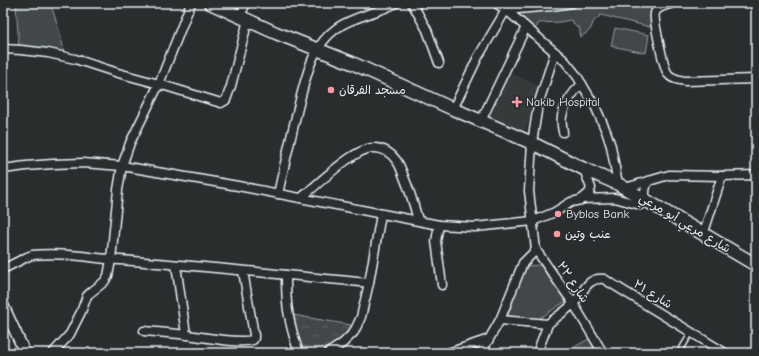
<svg xmlns="http://www.w3.org/2000/svg" width="759" height="356" font-family="'Comic Neue','Playpen Sans Arabic',sans-serif">
<style>
.built{fill:#363a3b}
.green{fill:#424648;stroke:#959ca0}
.forest{fill:url(#forest-crowns);stroke:#959ca0}
.lines{fill:none;stroke-linecap:round;stroke-linejoin:round}
.service-casing{stroke:#e8f1f8;stroke-width:7}
.minor-casing{stroke:#e8f1f8;stroke-width:11}
.tertiary-casing{stroke:#e8f1f8;stroke-width:13}
.secondary-casing{stroke:#e8f1f8;stroke-width:15}
.service{stroke:#2a2d2e;stroke-width:4}
.minor{stroke:#2a2d2e;stroke-width:8}
.tertiary{stroke:#2a2d2e;stroke-width:10}
.secondary{stroke:#2a2d2e;stroke-width:12}
.poi-dot{fill:#ff9aa2;stroke:#2a2d2e;stroke-width:1.5}
.labels{text-anchor:middle;dominant-baseline:central;stroke-width:3;stroke-linejoin:round;paint-order:stroke}
.poi-label{font-size:12px;fill:#e8f1f8;stroke:#2a2d2e;text-anchor:start}
.street-label{font-size:12px;fill:#e8f1f8;stroke:#2a2d2e}
</style>
<defs>
<pattern id="forest-crowns" width="20" height="18" patternUnits="userSpaceOnUse"><rect width="20" height="18" fill="#424648"/><path d="M2 6a3 3 0 1 1 6 0M12 15a3 3 0 1 1 6 0" fill="none" stroke="#5d6163"/></pattern>
</defs>
<rect width="100%" height="100%" fill="#2a2d2e"/>
<filter id="ink" filterUnits="userSpaceOnUse"><feTurbulence type="fractalNoise" baseFrequency=".025" numOctaves="2"/><feDisplacementMap in="SourceGraphic" scale="8" xChannelSelector="R" yChannelSelector="G"/><feConvolveMatrix kernelMatrix="1 2 1 2 8 2 1 2 1" color-interpolation-filters="sRGB"/></filter>
<g filter="url(#ink)">
<path class="built" d="M510,73l34,15 -20,44 -34,-16z"/>
<g class="green">
<path d="M28,3h20l5,8 7,23 5,21 -46,-9 -3,-40z"/>
<path d="M600,3h61l-10,10 -1,14 -49,-12 -7,6 -4,9 -9,7 -2,-10 -2,1 -6,-8 -12,2 -20,1 -4,6 -2,1 -18,-16v-2z"/>
<path d="M615,28l34,7 -3,18 -35,-7z"/>
<path d="M541,265l25,36 -26,17 -19,2 -13,-5 17,-49z"/>
<path d="M589,339l8,14h-34z"/>
</g>
<path class="forest" d="M293,315l58,10 -9,16 -17,12h-23z"/>
<g class="lines">
<g class="service-casing">
<path id="service" d="M679,353l12,-20"/>
</g>
<g class="minor-casing">
<g id="minor">
<path d="M412,3l15,27 12,33"/>
<path d="M496,3l15,11 54,47 12,15 18,30 11,25 5,15 7,38"/>
<path d="M673,3c-5,2 -16,3 -18,10 -2,6 9,56 13,61 4,5 11,6 17,7l71,-2"/>
<path d="M240,16l6,-13"/>
<path d="M3,49l18,1 27,3 27,6 43,14 41,11 62,19 5,-3 5,-14 17,-66"/>
<path d="M555,52l-17,53 -6,38 -3,48 7,59 37,53 30,50"/>
<path d="M453,109l25,-52 28,-47 46,-4 20,-3"/>
<path d="M481,121l45,-94"/>
<path d="M563,132c-1,-5 -2,-11 -1,-16 3,-13 10,-23 20,-32"/>
<path d="M3,169l23,-3 27,-2 30,-1 39,3 116,20 201,39 36,2 58,-6 22,-9 16,-10 10,-2 8,-7 2,-5 -7,-19"/>
<path d="M625,188l44,-13 53,1 34,-1"/>
<path d="M278,194c6,-28 13,-57 20,-86 4,-16 8,-34 15,-50 5,-11 14,-23 24,-30 17,-12 41,-15 59,-25"/>
<path d="M301,198c16,-13 52,-49 72,-50 9,-1 18,5 23,12 4,5 6,11 8,17 6,14 10,28 14,43"/>
<path d="M582,199l33,-1 25,7c8,-6 2,-17 9,-24"/>
<path d="M439,225l-3,16 6,44"/>
<path d="M703,235l19,-59"/>
<path d="M176,265l10,69"/>
<path d="M3,269l24,-12 5,-2c30,-3 59,3 88,5 83,6 166,15 249,23"/>
<path d="M286,275c0,14 0,28 3,41 2,13 6,25 10,37"/>
<path d="M500,320l48,4c8,-7 18,-13 25,-20 11,-11 13,-27 31,-25l121,74"/>
<path d="M144,331c14,1 29,2 43,4 17,2 50,9 66,5l1,-2v-3l-11,-64"/>
<path d="M53,353l17,-19 11,-22 6,-16 3,-3 14,-11 4,-6 3,-16 7,-70 4,-24 8,-23 29,-59 32,-81"/>
<path d="M328,353l15,-10 11,-11 7,-15 8,-34 12,-69"/>
<path d="M448,353l41,-14"/>
<path d="M481,353l19,-33 23,-57 13,-13"/>
<path d="M537,353l11,-29"/>
</g>
</g>
<g class="tertiary-casing">
<path id="tertiary" d="M3,305l22,48"/>
</g>
<g class="secondary-casing">
<path id="secondary" d="M210,3l66,30 76,30 101,46 28,12 51,22 52,26 34,15 138,81"/>
</g>
<use href="#service" class="service"/>
<use href="#minor" class="minor"/>
<use href="#tertiary" class="tertiary"/>
<use href="#secondary" class="secondary"/>
</g>
</g>
<g class="poi-dot">
<circle cx="331" cy="90" r="4"/>
<path d="M515 96h4v4h4v4h-4v4h-4v-4h-4v-4h4z"/>
<circle cx="558" cy="214" r="4"/>
<circle cx="557" cy="234" r="4"/>
</g>
<g class="labels">
<g class="poi-label">
<text x="339" y="90">مسجد الفرقان</text>
<text x="526" y="102">Nakib Hospital</text>
<text x="566" y="214">Byblos Bank</text>
<text x="565" y="234">عنب وتين</text>
</g>
<g class="street-label">
<text transform="translate(685 223) rotate(31)">شارع مرعي أبو مرعي</text>
<text transform="translate(573 282) rotate(56)">شارع ٣٣</text>
<text transform="translate(653 294) rotate(32)">شارع ٣١</text>
</g>
</g>
<rect width="759" height="356" fill="none" stroke="#2a2d2e" stroke-width="16"/>
<rect x="8" y="8" width="743" height="340" fill="none" stroke="#e8f1f8" stroke-width="1.5" filter="url(#ink)"/>
</svg>
